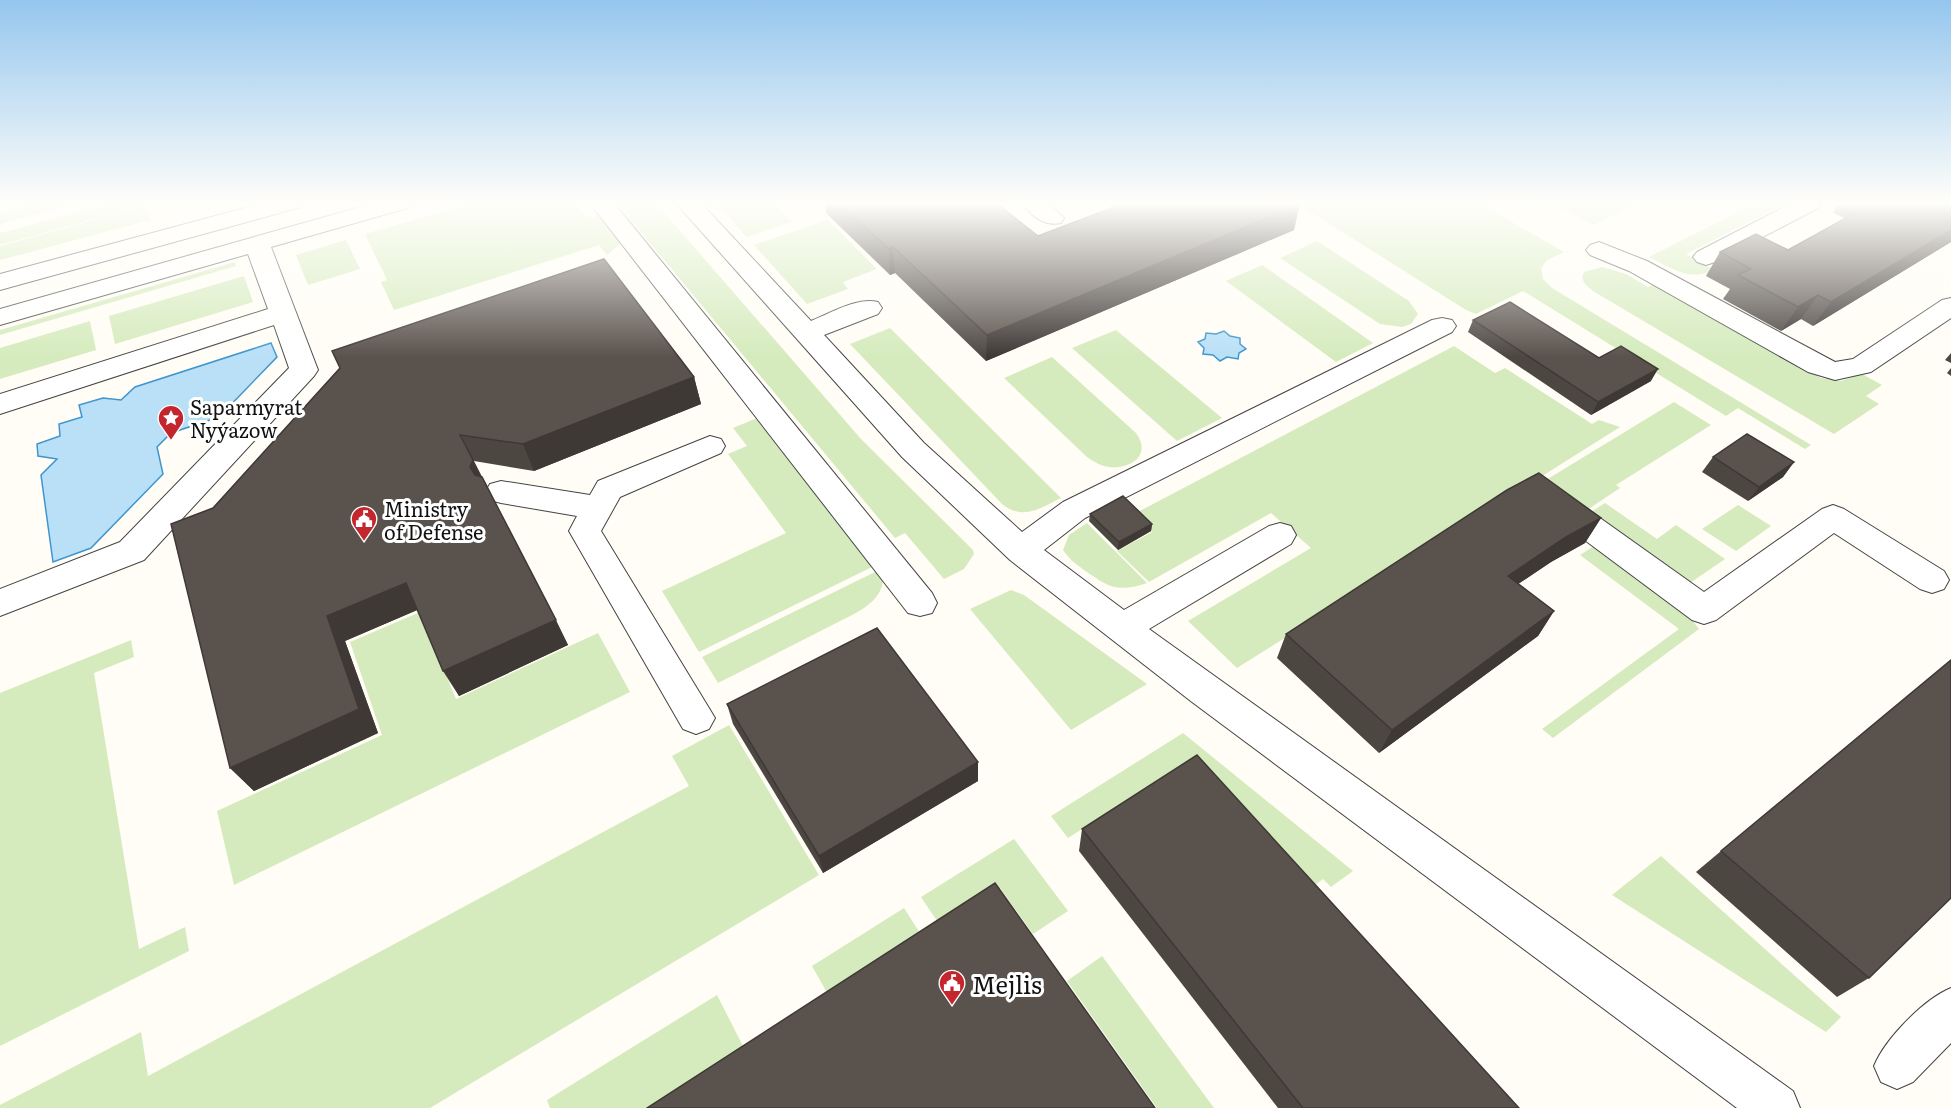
<svg xmlns="http://www.w3.org/2000/svg" width="1951" height="1108" font-family="Literata,serif">
<style>
.green{fill:#d5ebbd}
.water{fill:#b9e0f7;stroke:#3f96cf;stroke-width:1.5}
.lines{fill:none;stroke-linecap:round;stroke-linejoin:round}
.minor-casing{stroke:#444;stroke-width:2}
.minor{fill:#fff;fill-rule:evenodd}
.wall{fill:#4d4742}
.shaded-wall{fill:#3f3936}
.building{fill:#5a524d;stroke:#3f3936;stroke-width:1.5}
.labels{text-anchor:middle;dominant-baseline:central;stroke-width:6;stroke-linejoin:round;paint-order:stroke}
.poi-label{font-size:20px;fill:#111;stroke:#fff;text-anchor:start}
.near-poi-label{font-size:24px;fill:#111;stroke:#fff;text-anchor:start}
</style>
<rect width="100%" height="100%" fill="#fffdf5"/>
<g class="green">
<path d="M45,202h38l-83,22v-11z"/>
<path d="M118,202h27l1,3 -146,40v-12z"/>
<path d="M476,202h99l12,16 11,-3 22,29 -13,11 -8,-10 -205,65 -13,-28 6,-2 -22,-46z"/>
<path d="M616,202h39l206,237 112,111 1,4 -10,15 -20,10 -39,-46 -10,5z"/>
<path d="M716,202h57l19,20 -45,15z"/>
<path d="M1295,202h106l24,3 12,-3h40l87,50 -17,8 -6,8 2,11 9,9 259,157 -6,4 -67,-41 -12,8 -203,-125 -47,23 -10,-4z"/>
<path d="M1551,202h92l-50,23z"/>
<path d="M1768,202h20l-102,52 28,16c-24,12 -43,-2 -65,-13l101,-51 5,2z"/>
<path d="M146,206l4,14 -150,40v-14z"/>
<path d="M828,220l49,49 -34,13 5,7 -41,15 -53,-59z"/>
<path d="M346,240l14,29 -52,16 -12,-30z"/>
<path d="M1317,241l92,60 9,13 -7,10 -9,3 -22,-3 -100,-66z"/>
<path d="M235,262l1,4 -236,69v-5z"/>
<path d="M1262,265l111,78 -37,19 -110,-81z"/>
<path d="M1602,267l24,7 22,13 6,-3 167,94 20,3 21,-7 20,11 -16,11 13,8 -45,30 -241,-143 -8,-7 -3,-6 2,-6z"/>
<path d="M244,276l9,26 -138,42 -6,-28z"/>
<path d="M90,321l6,29 -96,29v-31z"/>
<path d="M890,328l171,170c-20,10 -38,23 -59,6l-152,-160z"/>
<path d="M1116,330l106,88 -45,23 -105,-93z"/>
<path d="M1454,346l41,27 10,-5 87,56 7,-4 21,7 -383,241 -49,-47 123,-73 -40,-35 -122,69 -32,-31 35,-19 -18,-18z"/>
<path d="M1052,357l84,76c16,22 -5,36 -27,34 -8,-1 -15,-5 -22,-10l-83,-79z"/>
<path d="M1674,402l37,23 -95,60 4,3 -33,22 -41,-30z"/>
<path d="M757,418l117,148 -175,86 -37,-61 124,-58 -58,-79 19,-8 -14,-18z"/>
<path d="M1605,503l52,36 19,-14 49,34 -35,24 -99,-71z"/>
<path d="M1738,505l33,21 -35,25 -34,-22z"/>
<path d="M1087,523l60,60c-31,10 -38,4 -63,-13 -8,-6 -15,-11 -21,-20l6,-15z"/>
<path d="M1594,546l96,71 9,12 -146,109 -11,-9 137,-100 -99,-74z"/>
<path d="M877,571l6,11c-3,16 -15,24 -29,32l-136,69 -16,-26z"/>
<path d="M1011,590l13,5 123,89 -76,46 -101,-121z"/>
<path d="M420,612l36,87 142,-66 32,59 -396,193 -17,-74 165,-76 -32,-93z"/>
<path d="M131,640l3,17 -40,16 45,276 46,-22 4,24 -189,95v-353z"/>
<path d="M729,725l90,150 -389,233h-430v-3l141,-73 7,44 541,-290 -17,-30z"/>
<path d="M1183,733l170,138 -22,16 -8,-8 -11,8 -117,-130 -127,81 -17,-22z"/>
<path d="M1014,839l54,72 -35,23 -33,-46 -59,39 -20,-30z"/>
<path d="M1661,856l180,161 -15,15 -214,-137z"/>
<path d="M904,908l19,30 -93,60 -18,-32z"/>
<path d="M1102,956l112,152h-57l-90,-127z"/>
<path d="M717,995l28,55 -90,58h-105l-3,-8z"/>
</g>
<g class="water">
<path d="M1224,331l6,5 10,2v6l6,5 -7,4 -1,6 -11,-2 -7,4 -7,-6 -10,-1 1,-6 -6,-6 7,-3 1,-6 10,1z"/>
<path d="M271,343l6,14 -58,60 -48,16 -14,14 6,27 -72,74 -38,14 -12,-87 16,-16 -19,-3 -1,-12 23,-8 -1,-12 23,-7 -3,-12 24,-7 18,2 14,-13z"/>
</g>
<g class="lines">
<g class="minor-casing">
<g id="minor">
<path d="M267,202h38l-4,5 -301,83v-16z"/>
<path d="M378,202h37l-4,5 -140,40 47,123 -4,6 -170,184 -144,56v-27l120,-47 169,-174 -15,-43 -274,89v-20l268,-85 -20,-55 -248,71v-16z"/>
<path d="M589,202h24l319,391 5,10 -5,10 -12,3 -12,-3z"/>
<path d="M675,202h25l111,119c20,-8 46,-24 67,-19l4,6 -4,6 -54,21 100,108 98,89 41,-30 369,-182 10,-2 10,2 4,6 -4,6 -367,186 -41,32 80,60 145,-84 11,-3 11,3 5,9 -5,9 -142,85 644,462 7,17h-63l-545,-406 -182,-142 -108,-103z"/>
<path d="M1021,202h26l17,16 -3,5c-17,4 -31,-8 -40,-21z"/>
<path d="M1794,202h30l-4,5 -105,55 -9,3 -9,-3 -4,-5 4,-5z"/>
<path d="M1599,242l48,19 188,101 18,-3 89,-59 9,-2v20l-80,54 -36,8 -27,-8 -179,-101 -39,-16 -4,-5 4,-5z"/>
<path d="M710,436l11,3 4,7 -4,7 -101,44 -19,34 114,187 -6,11 -13,5 -13,-5 -114,-198 8,-15 -76,-13 -11,-3 -5,-8 5,-8 11,-3 89,14 8,-14z"/>
<path d="M1558,493l11,3 135,96 118,-83 11,-4 11,4 100,62 5,9 -5,9 -12,4 -12,-4 -86,-56 -118,87 -12,4 -12,-4 -145,-108 -5,-8 5,-8z"/>
<path d="M1951,988v55l-38,39 -16,7 -16,-7 -7,-16c11,-27 50,-67 77,-78z"/>
</g>
</g>
<use href="#minor" class="minor"/>
</g>
<g class="wall">
<path d="M825,202h170l43,34 76,-29 -7,-5h190l-3,28 -308,131 -91,-88 -5,2 -64,-62z"/>
<path d="M1840,202h111v40l-138,84 -12,-7 -20,12 -58,-32 7,-10 -24,-13 14,-24 68,-2 57,-32 -12,-5z"/>
<path d="M1473,320l126,38 52,23 -60,34 -123,-83z"/>
<path d="M1951,353v10l-6,-3z"/>
<path d="M340,368l354,9 7,27 -167,67 -60,-10 94,184 -109,51 -42,-86 -72,31 33,92 -124,58 -24,-23 -17,-260z"/>
<path d="M1951,368v8l-4,-3z"/>
<path d="M1713,457l81,5 -11,15 -35,24 -46,-29z"/>
<path d="M1090,514l62,10 -1,7 -33,19 -29,-29z"/>
<path d="M1601,518l-16,25 -34,19 -33,22 36,27 -16,25 -159,117 -102,-95 9,-24z"/>
<path d="M727,704l251,77 -155,92 -90,-149z"/>
<path d="M1082,829l437,279h-241l-199,-257z"/>
<path d="M1721,851l148,127 -32,19 -141,-125z"/>
</g>
<g class="shaded-wall">
<path d="M1300,204l-6,26 -308,131 1,-26z"/>
<path d="M1951,230v12l-138,84 18,-24z"/>
<path d="M893,247l2,26 -5,2 -1,-26z"/>
<path d="M1818,295l-17,24 -20,12 17,-24z"/>
<path d="M1658,369l-7,12 -60,34 7,-13z"/>
<path d="M694,377l7,27 -167,67 -11,-27z"/>
<path d="M473,460l13,26 -3,7 -13,-26z"/>
<path d="M1794,462l-11,15 -35,24 11,-14z"/>
<path d="M1601,518l-16,25 -34,19 -58,39 15,-25 58,-39z"/>
<path d="M1152,524l-1,7 -33,19 1,-8z"/>
<path d="M406,583l16,25 -77,33 33,92 -124,58 -24,-23 97,-152z"/>
<path d="M1554,611l-16,25 -159,117 13,-23z"/>
<path d="M556,620l12,25 -109,51 -16,-25z"/>
<path d="M978,762v19l-155,92 -4,-17z"/>
</g>
<g class="building">
<path d="M838,202h157l43,34 89,-34h170l3,2 -313,131 -94,-88 -4,2z"/>
<path d="M1875,202h76v28l-120,72 -13,-7 -20,12 -60,-32 13,-6 -31,-17 36,-18 32,16z"/>
<path d="M604,259l90,118 -171,67 -63,-9 13,25 -3,7 5,8 7,2 74,143 -113,51 -37,-88 -79,33 32,93 -129,59 -59,-244 42,-16 127,-140 -8,-17z"/>
<path d="M1510,302l89,56 22,-12 37,23 -60,33 -125,-82z"/>
<path d="M1747,434l47,28 -35,25 -46,-30z"/>
<path d="M1539,473l62,45 -35,19 -58,39 46,35 -162,119 -106,-96 221,-144z"/>
<path d="M1123,496l29,28 -33,18 -29,-28z"/>
<path d="M877,628l101,134 -159,94 -92,-152z"/>
<path d="M1951,660v238l-82,80 -148,-127z"/>
<path d="M1197,755l322,353h-216l-221,-279z"/>
<path d="M995,883l160,225h-508z"/>
</g>
<linearGradient id="sky" x2="0" y2="1"><stop stop-color="#95c6ee"/><stop offset="0.57" stop-color="#fffefa"/><stop offset="1" stop-color="#fffefa" stop-opacity="0"/></linearGradient>
<rect width="1951" height="357" fill="url(#sky)"/>
<defs>
<g id="sight-pin" transform="scale(1.35)"><path d="M0 17L-7.5 6A9.5 9.5 0 1 1 7.5 6Z" fill="#c4262e" stroke="#fff"/><path d="M0-6L1.8-2.2L6-1.7L2.9 1.2L3.7 5.4L0 3.3L-3.7 5.4L-2.9 1.2L-6-1.7L-1.8-2.2Z" fill="#fff"/></g>
<g id="civic-pin" transform="scale(1.35)"><path d="M0 17L-7.5 6A9.5 9.5 0 1 1 7.5 6Z" fill="#c4262e" stroke="#fff"/><path d="M-.6-6.5H3V-4.5H.6V-3L4-1V1h2V6H-6V1h2V-1L-.6-3ZM-1.2 2.5V6h2.4V2.5Z" fill="#fff"/></g>
</defs>
<g fill-rule="evenodd">
<use href="#sight-pin" x="171" y="418"/>
<use href="#civic-pin" x="364" y="519"/>
<use href="#civic-pin" x="952" y="983"/>
</g>
<g class="labels">
<g class="poi-label">
<text x="190" y="406">Saparmyrat<tspan x="190" dy="23">Nyýazow</tspan></text>
<text x="384" y="508">Ministry<tspan x="384" dy="23">of Defense</tspan></text>
</g>
<g class="near-poi-label">
<text x="972" y="983">Mejlis</text>
</g>
</g>
</svg>
